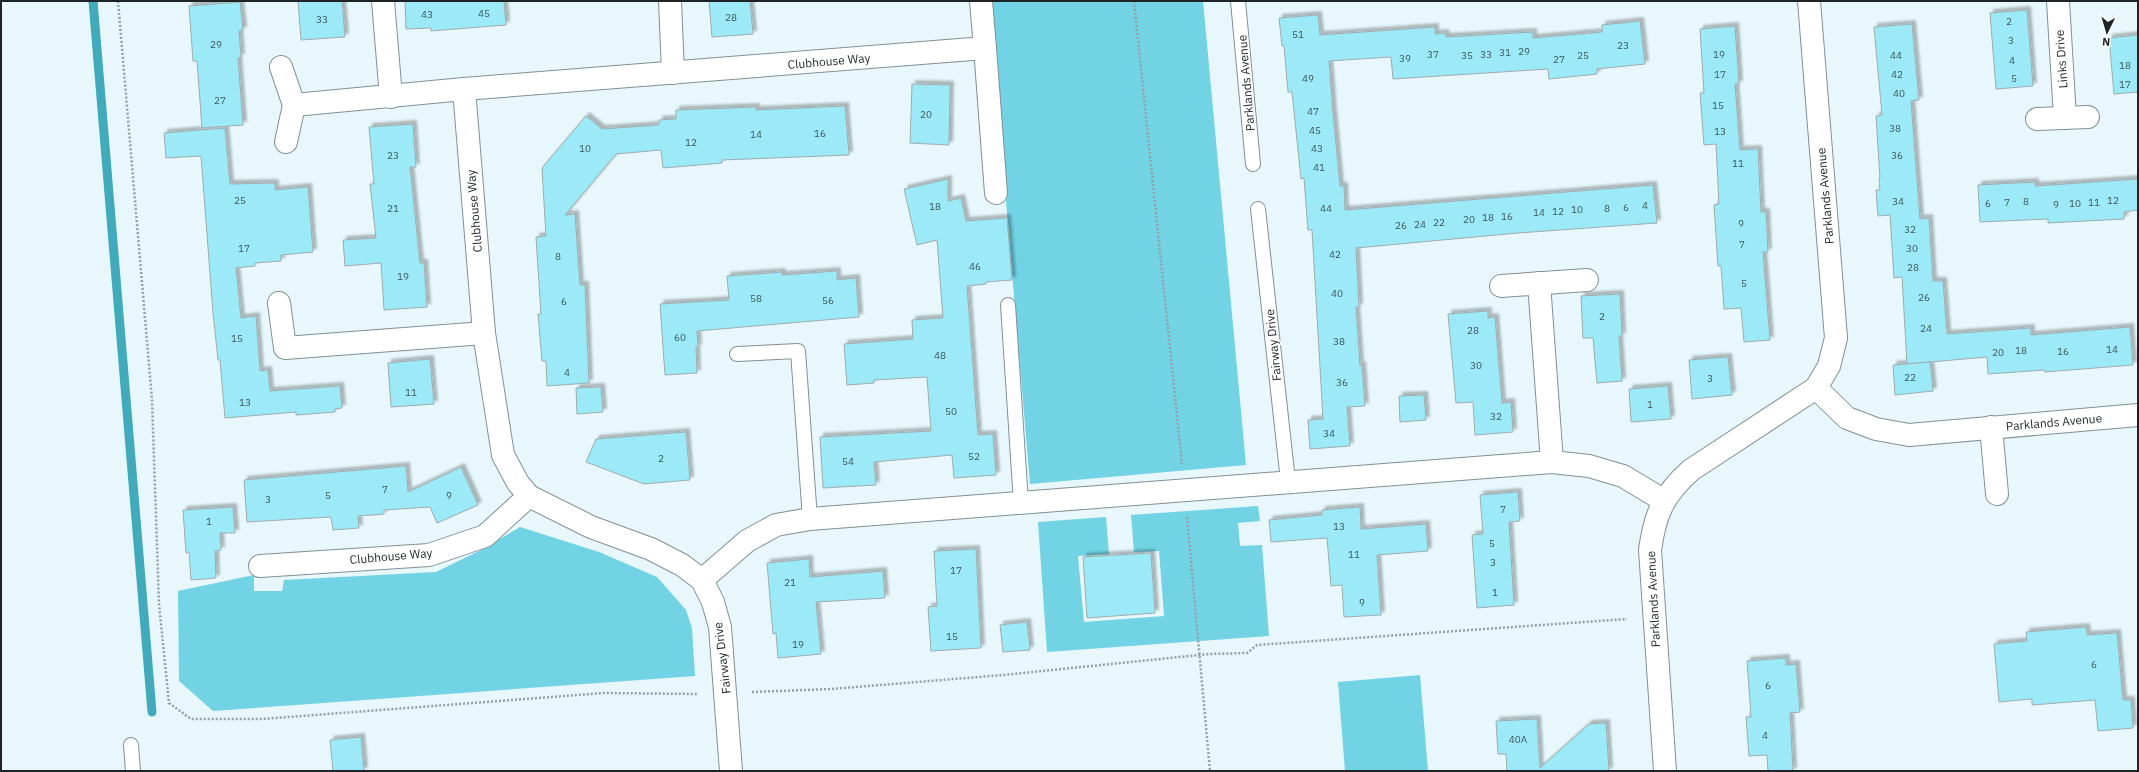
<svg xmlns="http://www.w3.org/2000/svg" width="2139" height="772" font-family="'IBM Plex Sans',sans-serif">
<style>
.green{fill:#71d3e4}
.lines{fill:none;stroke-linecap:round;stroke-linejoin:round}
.stream{stroke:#41aabb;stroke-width:9}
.building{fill:#9ceaf8;stroke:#9cacaf;filter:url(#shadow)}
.service-casing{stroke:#819093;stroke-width:16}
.minor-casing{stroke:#819093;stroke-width:24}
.path{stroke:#94a0a3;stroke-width:2.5;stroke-dasharray:2 2;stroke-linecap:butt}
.service{stroke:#fff;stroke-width:14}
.minor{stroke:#fff;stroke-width:22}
.labels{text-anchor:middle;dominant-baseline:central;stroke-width:3.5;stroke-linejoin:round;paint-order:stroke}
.number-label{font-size:10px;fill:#3e565a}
.street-label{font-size:12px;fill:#1e2425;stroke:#fff}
</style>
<defs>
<filter id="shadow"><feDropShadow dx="3.5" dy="-3.5" stdDeviation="1" flood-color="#0004"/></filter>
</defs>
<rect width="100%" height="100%" fill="#e7f7fb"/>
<g class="green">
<path d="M989,1h214l43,464 -216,19z"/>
<path d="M1258,506l2,15 -22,2 2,23 22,-1 7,91 -222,16 -9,-130 68,-5 3,37 -31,2 6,66 80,-6 -5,-65 -25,1 -3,-37z"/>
<path d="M520,527l79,25 58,25 29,33 6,18 3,48 -482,35 -34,-30 -1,-90 76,-16v16h28l2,-11 152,-8 45,-22z"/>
<path d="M1420,675l8,96h-83l-7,-89z"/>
</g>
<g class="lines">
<path class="stream" d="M93,1l59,711"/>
</g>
<g class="building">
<path d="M298,1h44l3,36 -44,3z"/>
<path d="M405,1h99l2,24 -75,6v-3l-25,1z"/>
<path d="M709,1h41l3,33 -41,3z"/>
<path d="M240,2l3,28 -4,1 2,26 -3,1 5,67 -41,3 -5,-67h-4l-4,-55z"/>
<path d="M2027,10l6,76 -37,3 -6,-76z"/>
<path d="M1318,15l2,20 115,-8v7l10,-1 1,4 87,-5v6l69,-6v-7l38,-4 5,43 -48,5v5l-48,5 -1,-10 -155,10 -2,-22 -62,4 4,52 7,73h4l1,24 308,-25 4,38 -139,10 -162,15 3,59h-3l4,59 2,-1 3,41 -18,1 3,39 -40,3 -2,-29 15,-1 -11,-189h-4l-4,-52 -3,1 -9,-87h-4l-4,-46h-2l-3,-28z"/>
<path d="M1912,24l7,76 -8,1 9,118 9,-1 4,63h10l4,53 84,-6v7l99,-8 3,38 -88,7v-2l-57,4 -1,-17 -80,7 -5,-87 -8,1 -4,-63 -12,1 -2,-26h4l-1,-12h1l-4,-62 6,-1 -8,-88z"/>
<path d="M1735,26l4,58h-4l5,66 18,-1 3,63h5l2,40h-5l7,88 -26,2 -3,-34 -17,1 -3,-43h-3l-4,-61 5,-1 -3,-60 -12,1 -4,-52h4l-4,-64z"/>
<path d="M2138,35v57l-24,2 -5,-56z"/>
<path d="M912,84l38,1 -1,60 -39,-2z"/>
<path d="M845,106l4,49 -127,5v3l-59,5 -2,-18 -45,4 -51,61 10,-1 5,71h5l4,98 -42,3 -1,-25h-4l-4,-47h3l-5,-77 10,-1 -4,-68 44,-52 16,13 57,-4v-5l17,-1v-9l80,-3v3z"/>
<path d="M413,124l3,43h-6l10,96h4l3,44 -43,3 -3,-47 -36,3 -2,-26 33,-2 -6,-54h4l-5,-57z"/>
<path d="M225,128l5,56 45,-1v7l33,-3 5,65 -32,3v6l-26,2v3l-19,2 5,50 15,-2 4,55 8,-1 2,21 70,-5 2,22 -7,1v3l-39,3v-3l-71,6 -5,-58h-2l-5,-47 -12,-157 -35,2 -2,-25z"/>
<path d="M948,179v22l13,-3 5,23 41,-3 5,62 -26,2v2l-19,2 11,149 15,-1 3,41 -42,3 -2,-23 -78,7 2,23 -53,3 -3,-51 111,-6 -4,-54 -53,3v3l-27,2 -3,-41 69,-5 -1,-19 31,-2 -6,-78 -20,5 -13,-56z"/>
<path d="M2138,179v31l-14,2v7l-76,4v-4l-68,3 -2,-37 57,-3v4z"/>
<path d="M837,271v9l19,-2 3,39 -162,14 1,16h-2l1,26 -32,2 -5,-71 69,-4 -2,-24 55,-4v3z"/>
<path d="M1620,294l2,42h-3l3,45 -25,2 -4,-45h-10l-2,-42z"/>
<path d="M1488,311v7l7,-1 7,86 9,-1 2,30 -38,3 -2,-33 -17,1 -8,-89z"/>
<path d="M1728,357l4,38 -40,4 -3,-39z"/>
<path d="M430,359l4,45 -43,3 -3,-44z"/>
<path d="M1930,362l3,29 -38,4 -2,-30z"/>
<path d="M1668,386l3,33 -40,3 -2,-33z"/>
<path d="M601,387l2,25 -26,2 -1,-26z"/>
<path d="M1424,395l2,25 -26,2 -1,-26z"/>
<path d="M686,432l4,48 -46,4 -58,-22 10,-23z"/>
<path d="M406,466l2,26 53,-25 17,38 -41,18 -7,-16 -46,3v4l-26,2 1,12 -26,2 -2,-13 -84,5 -3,-42z"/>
<path d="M1518,492l2,29 -11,1 5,83 -37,3 -5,-73 11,-1 -3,-39z"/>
<path d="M233,507l2,26h-15l1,17 -6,1 1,27 -25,2 -2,-28 -3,1 -3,-43z"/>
<path d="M1360,507l1,22 65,-5 2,27 -51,4 4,60 -37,2 -2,-32 -11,1 -4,-48 -56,4 -2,-22 53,-5v-5z"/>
<path d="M976,549l5,99 -50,3 -3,-44 9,-1 -3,-55z"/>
<path d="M1151,553l4,60 -68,5 -4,-61z"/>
<path d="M809,559l1,18 73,-6 2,27 -69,4 5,52 -43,4 -2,-25 -3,1 -6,-71z"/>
<path d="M1027,622l3,28 -27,2 -3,-27z"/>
<path d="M2086,627l1,8 30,-2 6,67h8l2,28 -35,3 -3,-31 -63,5v-6l-33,3 -5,-58 33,-3 -1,-9z"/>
<path d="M1786,658v7l10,-1 4,48 -10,1 3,58h-25l-1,-16 -18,1 -3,-39h5l-4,-56z"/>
<path d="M1537,719l3,49 49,-44 17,-1 3,48h-102l-1,-17h-8l-2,-33z"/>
<path d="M361,737l3,34h-31l-3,-31z"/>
</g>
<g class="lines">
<g class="service-casing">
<g id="service">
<path d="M1238,1l15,163"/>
<path d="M1258,209l30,272"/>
<path d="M1008,305l13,198"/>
<path d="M737,354l61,-3 12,168"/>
<path d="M131,745l2,26"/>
</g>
</g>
<g class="minor-casing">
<g id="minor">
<path d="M383,1l8,96"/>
<path d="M670,1l3,72"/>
<path d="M981,1l4,47"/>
<path d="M2058,1l7,117"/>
<path d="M281,67l13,38 170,-16 20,244 19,122 15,28 11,13 62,31 60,22 31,16 20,15 11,22 7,25 11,144"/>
<path d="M464,89l521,-41 11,145"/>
<path d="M2037,119l51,-2"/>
<path d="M286,142l8,-37"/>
<path d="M1539,283l13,179"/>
<path d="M1501,286l86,-6"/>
<path d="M279,303l6,45 199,-15"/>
<path d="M1816,388l31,30 29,11 33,6 229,-20"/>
<path d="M1991,427l6,67"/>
<path d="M260,566l169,-11 56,-19 44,-40"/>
<path d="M702,580l45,-39 29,-16 34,-6 742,-57 37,4 34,10 40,24"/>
<path d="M1665,771l-15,-221c5,-36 13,-55 41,-80l125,-82 13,-22 7,-28 -27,-337"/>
</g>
</g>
<g class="path">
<path d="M118,1l34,399 7,204 10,99 22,16h71l342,-26 93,1"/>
<path d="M1134,1l48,463"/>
<path d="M1187,517l23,254"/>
<path d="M752,692l79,-3 172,-14 206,-21 38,-1 10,-8 370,-26"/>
</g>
<use href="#service" class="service"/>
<use href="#minor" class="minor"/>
</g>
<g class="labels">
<g class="number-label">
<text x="484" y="13">45</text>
<text x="427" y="14">43</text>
<text x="731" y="17">28</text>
<text x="322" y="19">33</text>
<text x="2009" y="21">2</text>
<text x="1298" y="34">51</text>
<text x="2011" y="40">3</text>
<text x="216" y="44">29</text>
<text x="1623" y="45">23</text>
<text x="1524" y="51">29</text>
<text x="1505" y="52">31</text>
<text x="1433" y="54">37</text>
<text x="1486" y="54">33</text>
<text x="1719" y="54">19</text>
<text x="1467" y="55">35</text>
<text x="1583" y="55">25</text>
<text x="1896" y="55">44</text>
<text x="1405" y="58">39</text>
<text x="1559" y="59">27</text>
<text x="2012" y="60">4</text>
<text x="2125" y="65">18</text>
<text x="1720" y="74">17</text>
<text x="1897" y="74">42</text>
<text x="1308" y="78">49</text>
<text x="2014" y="78">5</text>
<text x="2125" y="84">17</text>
<text x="1899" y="93">40</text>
<text x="220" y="100">27</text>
<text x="1718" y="105">15</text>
<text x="1313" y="111">47</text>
<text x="926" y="114">20</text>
<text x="1895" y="128">38</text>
<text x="1315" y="130">45</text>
<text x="1720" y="131">13</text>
<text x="820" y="133">16</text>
<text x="756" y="134">14</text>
<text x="691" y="142">12</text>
<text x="585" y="148">10</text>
<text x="1317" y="148">43</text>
<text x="393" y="155">23</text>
<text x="1897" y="155">36</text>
<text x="1738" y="163">11</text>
<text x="1319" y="167">41</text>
<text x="240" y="200">25</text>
<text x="2113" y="200">12</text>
<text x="1898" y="201">34</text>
<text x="2026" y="201">8</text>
<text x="2007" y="202">7</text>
<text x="2094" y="202">11</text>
<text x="1988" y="203">6</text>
<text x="2075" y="203">10</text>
<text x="2056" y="204">9</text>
<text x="1645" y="205">4</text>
<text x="935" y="206">18</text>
<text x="1626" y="207">6</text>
<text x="393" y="208">21</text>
<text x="1326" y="208">44</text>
<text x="1607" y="208">8</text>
<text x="1577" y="209">10</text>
<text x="1558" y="211">12</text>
<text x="1539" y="212">14</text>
<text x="1507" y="216">16</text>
<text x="1488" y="217">18</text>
<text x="1469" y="219">20</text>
<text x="1439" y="222">22</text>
<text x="1741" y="223">9</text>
<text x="1420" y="224">24</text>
<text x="1401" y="225">26</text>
<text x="1910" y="229">32</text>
<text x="1742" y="244">7</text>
<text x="244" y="248">17</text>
<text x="1912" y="248">30</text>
<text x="1335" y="254">42</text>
<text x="558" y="256">8</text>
<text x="975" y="266">46</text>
<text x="1913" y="267">28</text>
<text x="403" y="276">19</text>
<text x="1744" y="283">5</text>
<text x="1337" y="293">40</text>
<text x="1924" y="297">26</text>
<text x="756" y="298">58</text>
<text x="828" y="300">56</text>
<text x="564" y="301">6</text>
<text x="1602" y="316">2</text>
<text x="1926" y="328">24</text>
<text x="1473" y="330">28</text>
<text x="680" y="337">60</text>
<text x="237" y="338">15</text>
<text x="1339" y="341">38</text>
<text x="2112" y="349">14</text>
<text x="2021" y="350">18</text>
<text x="2063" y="351">16</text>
<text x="1998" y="352">20</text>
<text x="940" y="355">48</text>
<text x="1476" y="365">30</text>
<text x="567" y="372">4</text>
<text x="1910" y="377">22</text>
<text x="1710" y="378">3</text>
<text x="1342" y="382">36</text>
<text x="411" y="392">11</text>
<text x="245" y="402">13</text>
<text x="1650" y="404">1</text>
<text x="951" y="411">50</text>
<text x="1496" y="416">32</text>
<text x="1329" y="433">34</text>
<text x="974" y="456">52</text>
<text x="661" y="458">2</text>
<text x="848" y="461">54</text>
<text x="385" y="489">7</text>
<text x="328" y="495">5</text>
<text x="449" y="495">9</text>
<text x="268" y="499">3</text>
<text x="1503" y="509">7</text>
<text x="209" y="521">1</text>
<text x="1339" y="526">13</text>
<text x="1492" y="543">5</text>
<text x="1354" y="554">11</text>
<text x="1493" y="562">3</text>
<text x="956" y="570">17</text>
<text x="790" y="582">21</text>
<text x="1495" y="592">1</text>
<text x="1362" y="602">9</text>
<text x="952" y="636">15</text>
<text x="798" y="644">19</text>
<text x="2094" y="664">6</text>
<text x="1768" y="685">6</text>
<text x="1765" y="735">4</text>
<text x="1518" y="739">40A</text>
</g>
<g class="street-label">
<text transform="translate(2061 59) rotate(-94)">Links Drive</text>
<text transform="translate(829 61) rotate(-5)">Clubhouse Way</text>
<text transform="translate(1246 83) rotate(-95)">Parklands Avenue</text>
<text transform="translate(1825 196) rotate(-95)">Parklands Avenue</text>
<text transform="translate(474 211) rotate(-95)">Clubhouse Way</text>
<text transform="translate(1273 345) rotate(-96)">Fairway Drive</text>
<text transform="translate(2054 422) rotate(-5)">Parklands Avenue</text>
<text transform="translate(391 556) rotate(-5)">Clubhouse Way</text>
<text transform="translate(1653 599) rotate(-93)">Parklands Avenue</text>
<text transform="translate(722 658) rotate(-97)">Fairway Drive</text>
</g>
</g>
<rect width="2139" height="772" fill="none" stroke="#1e2425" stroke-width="4"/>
<g transform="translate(2107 32) rotate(185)" stroke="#ffffff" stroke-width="3" paint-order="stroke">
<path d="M0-3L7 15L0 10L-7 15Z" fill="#1e2425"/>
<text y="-6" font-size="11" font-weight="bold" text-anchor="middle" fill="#1e2425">N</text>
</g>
</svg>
